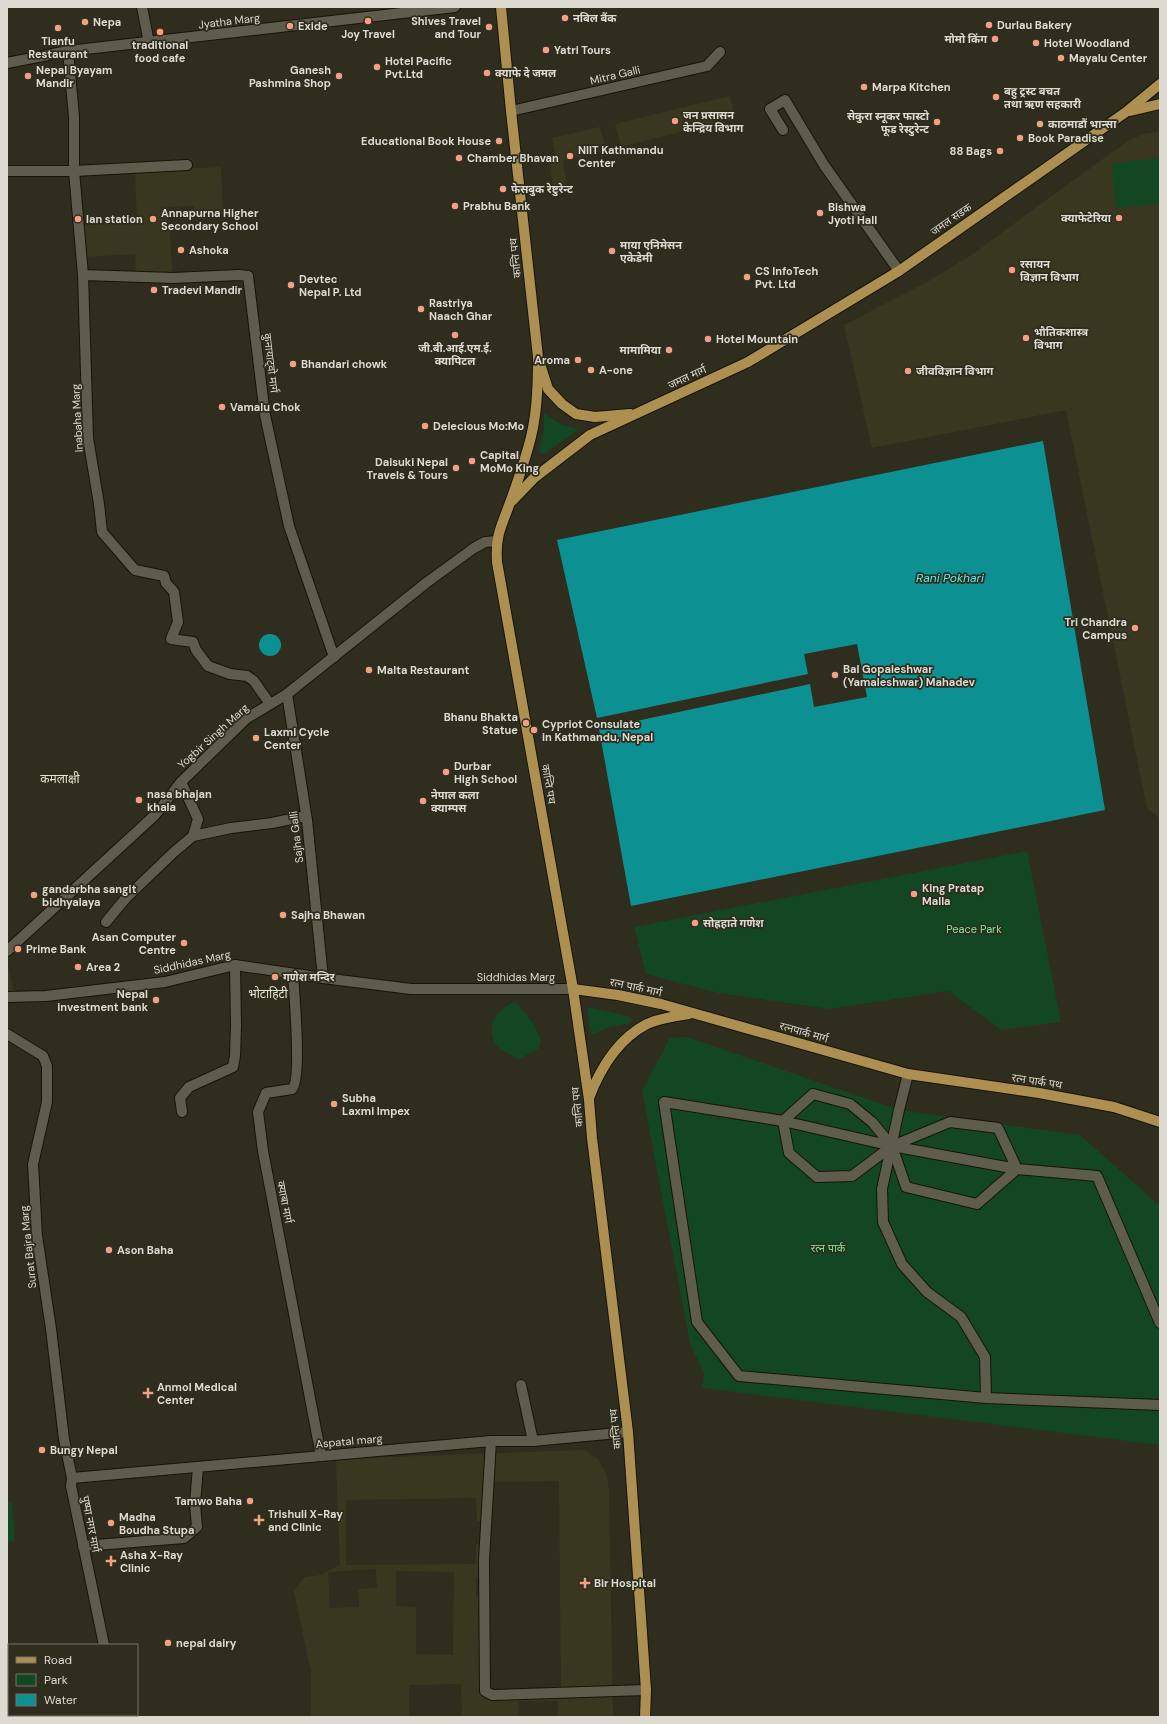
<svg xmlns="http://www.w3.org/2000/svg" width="1167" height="1724" font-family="'DM Sans','Noto Sans Devanagari',sans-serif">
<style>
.built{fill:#3a3721;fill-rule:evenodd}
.green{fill:#134723}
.water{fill:#0d9091}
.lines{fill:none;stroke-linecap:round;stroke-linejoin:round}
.lane-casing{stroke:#171508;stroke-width:12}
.street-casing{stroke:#171508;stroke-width:12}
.primary-casing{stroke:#171508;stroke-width:12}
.lane{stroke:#5e5c4c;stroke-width:10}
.street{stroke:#5e5c4c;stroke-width:10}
.primary{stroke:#ad9051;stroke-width:10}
.poi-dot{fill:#f39f82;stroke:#2f2d1e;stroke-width:1.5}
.labels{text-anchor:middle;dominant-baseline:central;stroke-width:3.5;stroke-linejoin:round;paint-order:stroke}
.poi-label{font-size:11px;font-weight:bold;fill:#dcdad1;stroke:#2f2d1e;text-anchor:start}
.street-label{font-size:11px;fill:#dcdad1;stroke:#2f2d1e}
.park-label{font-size:11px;fill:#7be895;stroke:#2f2d1e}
.water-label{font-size:12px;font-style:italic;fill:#5deef0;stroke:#2f2d1e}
.neighbourhood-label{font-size:12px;fill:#e7e4d1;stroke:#2f2d1e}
</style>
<rect width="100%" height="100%" fill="#2f2d1e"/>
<g class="built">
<path d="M730,96l5,22 -114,29 -6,-23z"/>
<path d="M600,127l6,23 -43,11 5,30 -14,2 -4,-30 7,-1 -5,-24z"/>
<path d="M1160,131v688l-13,-11 -81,-398 -194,38 -28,-123 83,-43 46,-28 73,-54 82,-59 16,-7z"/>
<path d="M221,167l2,48 -29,1v-10l-25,1 3,66 -36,2 -1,-21 -50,3 -2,-32 54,-3 -2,-51z"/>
<path d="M7,962l7,30 -7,4z"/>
<path d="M584,1450l14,9 9,17 2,15 4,226h-55v-16h-39l-1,16h-56l-1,-33 -52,1v32h-98v-45l-17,-81 10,-14 17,-2 19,-10 -4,-106zM559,1481l2,207 -70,1 -1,-94h-14v-17h13v-35l-13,1v20l-130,1v-65l130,-2 1,23h12l-1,-39zM376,1569l1,19 -19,1 1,18 -29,1 -2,-36zM396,1571l58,1 -1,83 -37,-1v-47l-20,-1z"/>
</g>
<g class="green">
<path d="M1160,158v46l-44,4 -4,-45z"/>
<path d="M544,413l18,12 17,4 -35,25h-3l-2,-4 5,-22z"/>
<path d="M1027,851l34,171 -59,8 -54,-39 -118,18 -112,-16 -72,-19 -12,-47z"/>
<path d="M512,1003h5c11,12 19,23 24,38l-3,8 -19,10c-8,-4 -16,-7 -22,-13 -13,-17 -1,-36 15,-43z"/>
<path d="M587,1007l41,9 4,3 -2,4 -20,4 -19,8z"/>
<path d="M687,1037l212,73 181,25 80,71v239l-458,-57 2,-14 -14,-31 -48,-252 28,-53z"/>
<path d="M7,1502l5,1 3,38 -8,1z"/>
</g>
<g class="water">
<path d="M1043,441l62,369 -474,96 -32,-177 211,-45 4,23 53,-10 -10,-53 -53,10 4,20 -211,44 -40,-178z"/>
<circle cx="270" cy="645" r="11"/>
</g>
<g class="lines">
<g class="lane-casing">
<g id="lane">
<path d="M783,130l-13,-21 15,-9 39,65 75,106"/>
<path d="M521,1385l12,56"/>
<path d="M491,1441l-7,119 1,131 7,4 154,-5"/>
</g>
</g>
<g class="street-casing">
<g id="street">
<path d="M142,7l7,36"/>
<path d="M68,51l6,66v54l9,104 5,163 11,66 3,28 33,38 29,6 2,7 8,9 4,30 -7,17 22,3 3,8 12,16 22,8 17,2 7,5 16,23"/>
<path d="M7,63l61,-12 387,-44"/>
<path d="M511,111l196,-45 13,-14"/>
<path d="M7,171h67l113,-6"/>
<path d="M83,275l90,3 66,-3 9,1 17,139 24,111 45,131"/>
<path d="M287,694l20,126 16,158"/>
<path d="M193,836l38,-8 41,-5 34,-7"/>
<path d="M106,922l20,-24 48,-46 19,-16 5,-17 -17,-37"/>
<path d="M7,951l148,-136 26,-33 66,-64 40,-24 139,-111 48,-35 11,-6 12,-1"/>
<path d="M293,974c1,18 9,106 -1,115l-26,4 -8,19 5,39 58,305"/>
<path d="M7,997l39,-1 119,-14 70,-17 88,13 88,11h162"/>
<path d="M7,1034l36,22 4,10v36l-14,62 4,72 14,93 13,110 8,39 -1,8 33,159"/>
<path d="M908,1074l-9,36 -17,79 1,33 19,42 25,28 34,25 24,40 1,41"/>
<path d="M182,1112l-2,-14 9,-11 44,-20 2,-11 1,-31 -1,-60"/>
<path d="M1017,1169l-40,35 -71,-17 -14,-41 -20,-24 -22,-18 -37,-10 -30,27 6,32 28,24 35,-1 40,-30 58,-24 48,6 19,41"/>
<path d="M1160,1323l-63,-147 -80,-7 -125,-23 -109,-25 -119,-19 33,220 42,54 247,22 174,7"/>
<path d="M72,1478l419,-37h42l95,-9"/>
<path d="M83,1546l101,-8 13,-11 -2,-23 3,-37"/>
<path d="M7,1693l2,-1"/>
<path d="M121,1715v2"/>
</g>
</g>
<g class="primary-casing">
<g id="primary">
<path d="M501,7l10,104 27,246c0,30 -1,62 -10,91 -5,18 -11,35 -17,52 -9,25 -16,35 -14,62l76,427 16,111 3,38 36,294 18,258 -1,27"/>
<path d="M1130,111l30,-7"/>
<path d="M541,367l7,22 14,15 14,10 19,3 35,-3"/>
<path d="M513,500l21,-22 56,-43 158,-73 151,-91 227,-159 34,-28"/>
<path d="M573,989l45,6 43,9 247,70 131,19 75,14 46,15"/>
<path d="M589,1098c11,-29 29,-59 58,-74 13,-6 28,-8 42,-10"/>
</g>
</g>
<use href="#lane" class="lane"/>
<use href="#street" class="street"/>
<use href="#primary" class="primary"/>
</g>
<g class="poi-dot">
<circle cx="565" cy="18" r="4"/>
<circle cx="368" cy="21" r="4"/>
<circle cx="85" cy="22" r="4"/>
<circle cx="989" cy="25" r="4"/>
<circle cx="290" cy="26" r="4"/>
<circle cx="489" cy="27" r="4"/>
<circle cx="58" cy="28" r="4"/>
<circle cx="160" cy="32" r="4"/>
<circle cx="995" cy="39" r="4"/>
<circle cx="1036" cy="43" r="4"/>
<circle cx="546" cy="50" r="4"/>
<circle cx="1061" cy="58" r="4"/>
<circle cx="377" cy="67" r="4"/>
<circle cx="487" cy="73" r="4"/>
<circle cx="28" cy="76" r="4"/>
<circle cx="339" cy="76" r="4"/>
<circle cx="864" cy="87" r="4"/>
<circle cx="996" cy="97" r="4"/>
<circle cx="675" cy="121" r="4"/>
<circle cx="937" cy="122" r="4"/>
<circle cx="1040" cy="124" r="4"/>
<circle cx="1020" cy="138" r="4"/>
<circle cx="499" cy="141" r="4"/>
<circle cx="1000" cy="151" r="4"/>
<circle cx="570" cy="156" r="4"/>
<circle cx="459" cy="158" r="4"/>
<circle cx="503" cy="189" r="4"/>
<circle cx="455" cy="206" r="4"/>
<circle cx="820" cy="213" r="4"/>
<circle cx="1119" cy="218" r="4"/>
<circle cx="78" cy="219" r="4"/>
<circle cx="153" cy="219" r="4"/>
<circle cx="181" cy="250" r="4"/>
<circle cx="612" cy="251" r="4"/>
<circle cx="1012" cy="270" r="4"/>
<circle cx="747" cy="277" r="4"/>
<circle cx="291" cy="285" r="4"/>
<circle cx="154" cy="290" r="4"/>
<circle cx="421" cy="309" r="4"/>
<circle cx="455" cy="335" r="4"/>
<circle cx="1026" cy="338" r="4"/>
<circle cx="708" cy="339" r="4"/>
<circle cx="669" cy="350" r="4"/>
<circle cx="578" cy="360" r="4"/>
<circle cx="293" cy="364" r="4"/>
<circle cx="591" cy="370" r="4"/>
<circle cx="908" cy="371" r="4"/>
<circle cx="222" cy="407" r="4"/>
<circle cx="425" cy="426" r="4"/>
<circle cx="472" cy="461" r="4"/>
<circle cx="456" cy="468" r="4"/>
<circle cx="1135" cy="628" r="4"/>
<circle cx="369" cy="670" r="4"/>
<circle cx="835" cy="675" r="4"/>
<circle cx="526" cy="723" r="4"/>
<circle cx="534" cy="730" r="4"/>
<circle cx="256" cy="738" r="4"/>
<circle cx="446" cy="772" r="4"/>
<circle cx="139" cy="800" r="4"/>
<circle cx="423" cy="801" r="4"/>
<circle cx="914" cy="894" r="4"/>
<circle cx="34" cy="895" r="4"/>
<circle cx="283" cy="915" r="4"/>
<circle cx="695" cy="923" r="4"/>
<circle cx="184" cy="943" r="4"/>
<circle cx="18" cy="949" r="4"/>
<circle cx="78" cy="967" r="4"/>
<circle cx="275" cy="977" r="4"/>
<circle cx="156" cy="1000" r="4"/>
<circle cx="334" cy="1104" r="4"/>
<circle cx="109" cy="1250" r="4"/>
<path d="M146 1387h4v4h4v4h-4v4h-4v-4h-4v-4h4z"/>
<circle cx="42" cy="1450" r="4"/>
<circle cx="250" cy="1501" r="4"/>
<path d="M257 1514h4v4h4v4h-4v4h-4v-4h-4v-4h4z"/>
<circle cx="111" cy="1523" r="4"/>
<path d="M109 1555h4v4h4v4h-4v4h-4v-4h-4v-4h4z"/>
<path d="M583 1577h4v4h4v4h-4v4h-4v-4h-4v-4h4z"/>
<circle cx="168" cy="1643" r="4"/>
</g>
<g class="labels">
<g class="poi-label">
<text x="573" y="18">नबिल बैंक</text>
<text x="481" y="21" text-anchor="end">Shives Travel<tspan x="481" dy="13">and Tour</tspan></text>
<text x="93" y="22">Nepa</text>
<text x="997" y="25">Durlau Bakery</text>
<text x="298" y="26">Exide</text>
<text x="368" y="34" text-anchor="middle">Joy Travel</text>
<text x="987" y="39" text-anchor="end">मोमो किंग</text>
<text x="58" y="41" text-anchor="middle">Tianfu<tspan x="58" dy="13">Restaurant</tspan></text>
<text x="1044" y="43">Hotel Woodland</text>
<text x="160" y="45" text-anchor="middle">traditional<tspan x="160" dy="13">food cafe</tspan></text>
<text x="554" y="50">Yatri Tours</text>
<text x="1069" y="58">Mayalu Center</text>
<text x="385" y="61">Hotel Pacific<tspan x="385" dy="13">Pvt.Ltd</tspan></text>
<text x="36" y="70">Nepal Byayam<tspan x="36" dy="13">Mandir</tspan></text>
<text x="331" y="70" text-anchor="end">Ganesh<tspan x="331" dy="13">Pashmina Shop</tspan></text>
<text x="495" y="73">क्याफे दे जमल</text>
<text x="872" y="87">Marpa Kitchen</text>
<text x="1004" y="91">बहु ट्रस्ट बचत<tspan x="1004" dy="13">तथा ऋण सहकारी</tspan></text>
<text x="683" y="115">जन प्रसासन<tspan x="683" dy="13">केन्द्रिय विभाग</tspan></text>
<text x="929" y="116" text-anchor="end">सेकुरा स्नूकर फास्टो<tspan x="929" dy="13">फूड रेस्टुरेन्ट</tspan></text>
<text x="1048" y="124">काठमाडौं भान्सा</text>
<text x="1028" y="138">Book Paradise</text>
<text x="491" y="141" text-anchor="end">Educational Book House</text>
<text x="578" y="150">NIIT Kathmandu<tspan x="578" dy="13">Center</tspan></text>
<text x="992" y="151" text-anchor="end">88 Bags</text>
<text x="467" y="158">Chamber Bhavan</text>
<text x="511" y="189">फेसबुक रेष्टुरेन्ट</text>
<text x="463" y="206">Prabhu Bank</text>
<text x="828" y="207">Bishwa<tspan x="828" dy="13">Jyoti Hall</tspan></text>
<text x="161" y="213">Annapurna Higher<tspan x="161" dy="13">Secondary School</tspan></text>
<text x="1111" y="218" text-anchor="end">क्याफेटेरिया</text>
<text x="86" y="219">lan station</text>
<text x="620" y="245">माया एनिमेसन<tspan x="620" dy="13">एकेडेमी</tspan></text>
<text x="189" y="250">Ashoka</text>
<text x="1020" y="264">रसायन<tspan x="1020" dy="13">विज्ञान विभाग</tspan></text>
<text x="755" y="271">CS InfoTech<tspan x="755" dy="13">Pvt. Ltd</tspan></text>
<text x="299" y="279">Devtec<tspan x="299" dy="13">Nepal P. Ltd</tspan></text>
<text x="162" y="290">Tradevi Mandir</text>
<text x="429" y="303">Rastriya<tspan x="429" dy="13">Naach Ghar</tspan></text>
<text x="1034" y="332">भौतिकशास्त्र<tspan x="1034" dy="13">विभाग</tspan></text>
<text x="716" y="339">Hotel Mountain</text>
<text x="455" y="348" text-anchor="middle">जी.बी.आई.एम.ई.<tspan x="455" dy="13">क्यापिटल</tspan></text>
<text x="661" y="350" text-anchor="end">मामामिया</text>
<text x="570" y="360" text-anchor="end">Aroma</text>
<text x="301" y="364">Bhandari chowk</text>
<text x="599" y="370">A-one</text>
<text x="916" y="371">जीवविज्ञान विभाग</text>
<text x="230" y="407">Vamalu Chok</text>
<text x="433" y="426">Delecious Mo:Mo</text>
<text x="480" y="455">Capital<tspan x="480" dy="13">MoMo King</tspan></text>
<text x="448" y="462" text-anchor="end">Daisuki Nepal<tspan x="448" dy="13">Travels &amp; Tours</tspan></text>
<text x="1127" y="622" text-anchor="end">Tri Chandra<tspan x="1127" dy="13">Campus</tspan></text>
<text x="843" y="669">Bal Gopaleshwar<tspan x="843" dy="13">(Yamaleshwar) Mahadev</tspan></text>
<text x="377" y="670">Malta Restaurant</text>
<text x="518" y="717" text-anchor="end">Bhanu Bhakta<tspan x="518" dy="13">Statue</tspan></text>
<text x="542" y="724">Cypriot Consulate<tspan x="542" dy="13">in Kathmandu, Nepal</tspan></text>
<text x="264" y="732">Laxmi Cycle<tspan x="264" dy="13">Center</tspan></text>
<text x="454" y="766">Durbar<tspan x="454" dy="13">High School</tspan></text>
<text x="147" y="794">nasa bhajan<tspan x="147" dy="13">khala</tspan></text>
<text x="431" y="795">नेपाल कला<tspan x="431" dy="13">क्याम्पस</tspan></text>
<text x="922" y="888">King Pratap<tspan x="922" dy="13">Malla</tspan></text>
<text x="42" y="889">gandarbha sangit<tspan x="42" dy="13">bidhyalaya</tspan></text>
<text x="291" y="915">Sajha Bhawan</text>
<text x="703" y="923">सोह्रहाते गणेश</text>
<text x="176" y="937" text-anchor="end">Asan Computer<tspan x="176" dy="13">Centre</tspan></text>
<text x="26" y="949">Prime Bank</text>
<text x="86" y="967">Area 2</text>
<text x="283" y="977">गणेश मन्दिर</text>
<text x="148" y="994" text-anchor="end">Nepal<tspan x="148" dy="13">investment bank</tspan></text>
<text x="342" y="1098">Subha<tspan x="342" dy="13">Laxmi Impex</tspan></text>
<text x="117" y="1250">Ason Baha</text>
<text x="157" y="1387">Anmol Medical<tspan x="157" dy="13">Center</tspan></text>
<text x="50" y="1450">Bungy Nepal</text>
<text x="242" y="1501" text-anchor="end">Tamwo Baha</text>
<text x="268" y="1514">Trishuli X-Ray<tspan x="268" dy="13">and Clinic</tspan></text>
<text x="119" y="1517">Madha<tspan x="119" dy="13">Boudha Stupa</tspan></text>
<text x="120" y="1555">Asha X-Ray<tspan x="120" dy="13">Clinic</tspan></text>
<text x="594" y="1583">Bir Hospital</text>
<text x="176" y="1643">nepal dairy</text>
</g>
<g class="street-label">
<text transform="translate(229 21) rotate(-7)">Jyatha Marg</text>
<text transform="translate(615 75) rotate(-13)">Mitra Galli</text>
<text transform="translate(951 219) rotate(-35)">जमल सडक</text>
<text transform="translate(515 258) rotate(-96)">कान्ति पथ</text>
<text transform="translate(271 363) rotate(83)">कुनायाट्वो मार्ग</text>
<text transform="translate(687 377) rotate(-25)">जमल मार्ग</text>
<text transform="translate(77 418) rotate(-93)">Inabaha Marg</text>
<text transform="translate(213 736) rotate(-42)">Yogbir Singh Marg</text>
<text transform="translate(549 784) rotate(80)">कान्ति पथ</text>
<text transform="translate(296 837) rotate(-97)">Sajha Galli</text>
<text transform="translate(192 962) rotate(-12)">Siddhidas Marg</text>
<text x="516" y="977">Siddhidas Marg</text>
<text transform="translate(636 987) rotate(12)">रत्न पार्क मार्ग</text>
<text transform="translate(804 1032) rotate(16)">रत्नपार्क मार्ग</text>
<text transform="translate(1037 1081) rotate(9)">रत्न पार्क पथ</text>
<text transform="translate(577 1107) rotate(-96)">कान्ति पथ</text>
<text transform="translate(285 1202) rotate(79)">क्याबा मार्ग</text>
<text transform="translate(28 1247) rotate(-96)">Surat Bajra Marg</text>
<text transform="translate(615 1429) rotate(-96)">कान्ति पथ</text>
<text transform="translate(349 1441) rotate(-5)">Aspatal marg</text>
<text transform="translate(91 1524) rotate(79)">पुष्पा नगर मार्ग</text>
</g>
<g class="park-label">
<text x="974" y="929">Peace Park</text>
<text x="828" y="1248">रत्न पार्क</text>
</g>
<g class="water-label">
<text x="950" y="578">Rani Pokhari</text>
</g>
<g class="neighbourhood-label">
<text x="60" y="779">कमलाक्षी</text>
<text x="268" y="994">भोटाहिटी</text>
</g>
</g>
<rect width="1167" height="1724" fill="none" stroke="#dcdad1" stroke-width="16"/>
<rect x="8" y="1644" width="130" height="72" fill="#2f2d1e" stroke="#747266"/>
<rect x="16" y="1657" width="20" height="6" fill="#ad9051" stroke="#747266"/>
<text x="44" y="1664" font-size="12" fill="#dcdad1">Road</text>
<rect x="16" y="1674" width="20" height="12" fill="#134723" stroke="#747266"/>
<text x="44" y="1684" font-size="12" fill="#dcdad1">Park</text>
<rect x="16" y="1694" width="20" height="12" fill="#0d9091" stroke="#747266"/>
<text x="44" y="1704" font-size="12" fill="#dcdad1">Water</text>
</svg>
